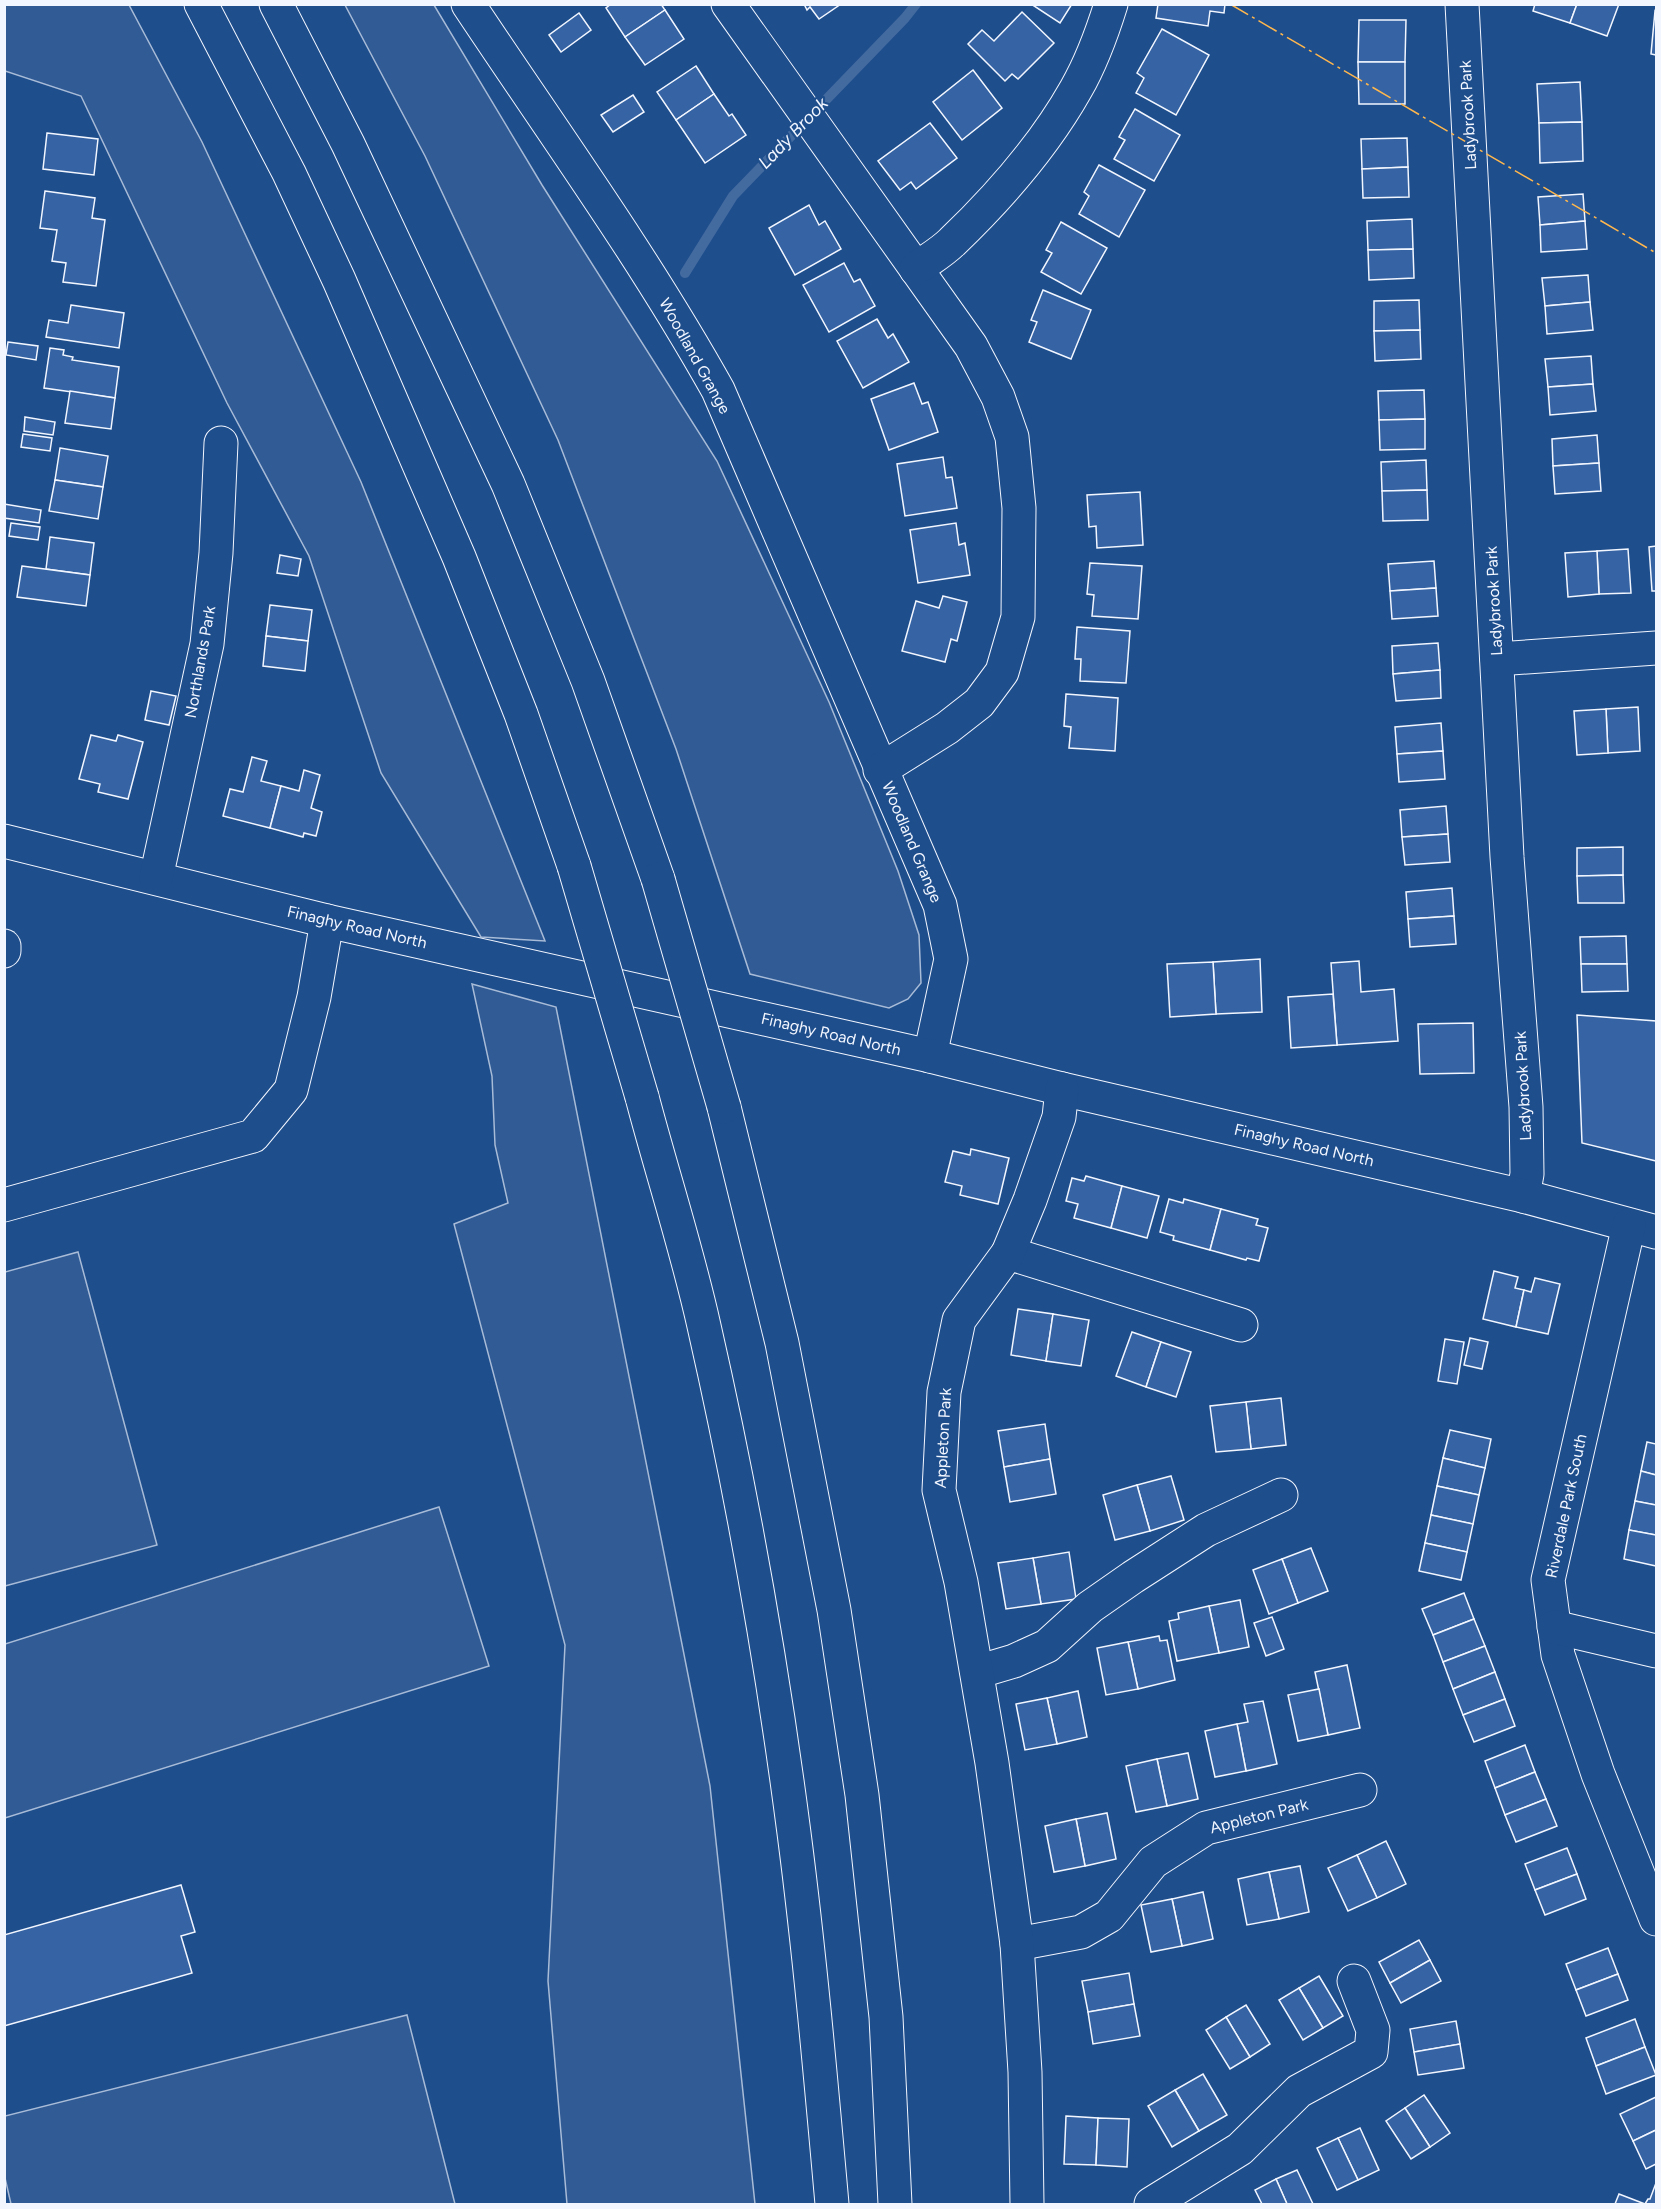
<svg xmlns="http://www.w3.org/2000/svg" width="1661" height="2209" font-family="Figtree,sans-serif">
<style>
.built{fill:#305b95;stroke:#a8bbd7;stroke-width:1.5}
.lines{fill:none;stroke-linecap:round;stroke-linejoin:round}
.stream{stroke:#446ba0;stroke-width:10}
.building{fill:#3563a3;stroke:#f2f6ff;stroke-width:1.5}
.minor-casing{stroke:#f2f6ff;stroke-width:35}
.highway-casing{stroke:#f2f6ff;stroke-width:35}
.minor{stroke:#1f4e8c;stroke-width:33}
.highway{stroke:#1f4e8c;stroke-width:33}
.highway-bridge-casing{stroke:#f2f6ff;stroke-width:35;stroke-linecap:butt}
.highway-bridge{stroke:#1f4e8c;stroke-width:33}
.power{stroke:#ffb74d;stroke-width:1.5;stroke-dasharray:21 4.5 3 4.5;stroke-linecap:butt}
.labels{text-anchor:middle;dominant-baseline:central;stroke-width:4.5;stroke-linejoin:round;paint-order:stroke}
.street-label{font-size:16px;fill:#f2f6ff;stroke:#1f4e8c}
.water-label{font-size:18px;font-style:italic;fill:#f2f6ff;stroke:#1f4e8c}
</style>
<rect width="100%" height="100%" fill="#1f4e8c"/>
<g class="built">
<path d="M5,4l124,1 73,137 159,340 184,459 -64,-4 -100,-164 -72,-217 -82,-153 -146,-307 -76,-25z"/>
<path d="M345,5h89l108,180 175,276 112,241 69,169 21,64 2,48 -13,16 -19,9 -139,-34 -74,-225 -118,-309 -133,-284z"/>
<path d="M472,984l84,23 154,779 45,418h-188l-19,-223 17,-336 -111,-421 54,-21 -13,-58 -3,-69z"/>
<path d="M78,1252l79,293 -152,41v-314z"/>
<path d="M439,1507l50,159 -484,152v-174z"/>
<path d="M407,2015l48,189h-444l-6,-26v-62z"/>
</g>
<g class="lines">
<path class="stream" d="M685,273l48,-77 172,-178 11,-14"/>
</g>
<g class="building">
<path d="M611,4h50l4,6 -40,27 -19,-29z"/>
<path d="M804,4h37l-22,15 -9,-12 -3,3z"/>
<path d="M1031,4h41l-12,19z"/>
<path d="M1158,4h67l-1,9 -14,-2 -2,15 -52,-8z"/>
<path d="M1535,4h42l-7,19 -37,-12z"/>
<path d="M1577,4h42l-12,32 -37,-13z"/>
<path d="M665,10l19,29 -39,26 -20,-28z"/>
<path d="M1655,11l1,1v43l-5,-1z"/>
<path d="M1022,12l32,31 -36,36 -6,-5 -7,7 -37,-37 14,-14 12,11z"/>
<path d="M579,13l12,17 -30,22 -12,-17z"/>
<path d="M1359,20h47l-1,42h-47z"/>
<path d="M1162,29l47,26 -33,60 -40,-22 8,-15 -7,-5z"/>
<path d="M1358,62h47v42h-46z"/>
<path d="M696,66l18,28 -38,26 -19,-28z"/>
<path d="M973,70l29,38 -40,32 -29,-38z"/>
<path d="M1580,82l2,40 -43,1 -2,-39z"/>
<path d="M714,94l15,22 3,-2 14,21 -41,28 -29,-43z"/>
<path d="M633,95l11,17 -31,20 -12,-17z"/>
<path d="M1135,109l45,26 -26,46 -40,-22 11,-19 -6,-3z"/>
<path d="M1582,122l1,39 -43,2 -1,-40z"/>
<path d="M930,123l27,35 -41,31 -5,-7 -11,8 -22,-29z"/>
<path d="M47,133l51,6 -4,36 -51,-6z"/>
<path d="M1407,138l1,29 -46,2 -1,-30z"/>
<path d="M1099,165l46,25 -26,47 -40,-23 10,-18 -5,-4z"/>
<path d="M1408,167l1,30 -46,1 -1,-29z"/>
<path d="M45,191l50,7 -3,20 13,2 -9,66 -33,-4 3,-19 -14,-2 5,-31 -17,-2z"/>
<path d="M1583,194l2,27 -45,4 -2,-28z"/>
<path d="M809,205l10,20 6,-4 16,28 -46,26 -26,-47z"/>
<path d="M1412,219l1,30 -45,1 -1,-29z"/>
<path d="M1585,221l2,28 -46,3 -1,-27z"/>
<path d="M1061,222l46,26 -26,46 -40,-22 11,-19 -6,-3z"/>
<path d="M1413,249l1,29 -45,2 -1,-30z"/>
<path d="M844,263l10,19 6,-3 15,27 -46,26 -26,-47z"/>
<path d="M1588,275l2,27 -45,4 -3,-28z"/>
<path d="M1043,290l48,20 -20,49 -42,-17 8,-20 -6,-2z"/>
<path d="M1419,300l1,30 -46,1v-30z"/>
<path d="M1590,302l3,28 -46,4 -2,-28z"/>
<path d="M71,305l53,8 -5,35 -73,-11 3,-17 19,3z"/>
<path d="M877,319l11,19 5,-4 16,28 -46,26 -26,-47z"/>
<path d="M1420,330l1,29 -46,2 -1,-30z"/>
<path d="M8,342l30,4 -2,14 -30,-5z"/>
<path d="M50,348l14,2 -1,5 10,2 -1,3 47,7 -4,31 -71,-10z"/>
<path d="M1591,356l2,28 -45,3 -3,-28z"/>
<path d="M914,383l8,21 6,-2 10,30 -49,18 -18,-51z"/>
<path d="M1593,384l3,27 -46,4 -2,-28z"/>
<path d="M1424,390l1,29 -46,1 -1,-29z"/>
<path d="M70,391l45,7 -4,31 -46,-6z"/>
<path d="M25,417l30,5 -2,13 -29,-4z"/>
<path d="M1425,419v30l-45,1 -1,-30z"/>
<path d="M23,434l29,4 -2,13 -29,-4z"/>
<path d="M1597,435l2,28 -46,3 -1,-27z"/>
<path d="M60,448l48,8 -5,31 -48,-7z"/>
<path d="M943,457l3,21 6,-1 5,31 -52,8 -8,-52z"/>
<path d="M1426,460l1,30 -45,1 -1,-29z"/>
<path d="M1599,463l2,28 -46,3 -2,-28z"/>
<path d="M55,480l48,7 -5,32 -49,-8z"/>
<path d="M1427,490l1,30 -45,1 -1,-30z"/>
<path d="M1140,492l3,53 -46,3 -1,-22 -7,1 -2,-32z"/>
<path d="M4,504l37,6 -2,13 -35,-5z"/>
<path d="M11,523l29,4 -2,13 -29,-4z"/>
<path d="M956,523l3,22 6,-2 5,32 -52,8 -8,-53z"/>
<path d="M50,537l44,6 -4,32 -44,-6z"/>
<path d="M1656,546v45h-4l-3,-44z"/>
<path d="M1628,549l3,44 -32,1 -2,-43z"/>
<path d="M1597,551l2,43 -31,3 -3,-44z"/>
<path d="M280,555l21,4 -3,17 -21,-3z"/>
<path d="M1434,561l2,27 -46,3 -2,-27z"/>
<path d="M1090,563l52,3 -4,53 -46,-3 2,-21 -7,-1z"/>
<path d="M22,566l68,9 -4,31 -69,-9z"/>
<path d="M1436,588l2,28 -46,3 -2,-28z"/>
<path d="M943,596l24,6 -10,39 -6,-2 -6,23 -43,-11 14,-50 23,7z"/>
<path d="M270,605l42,5 -4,31 -42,-5z"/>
<path d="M1077,627l53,4 -4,52 -46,-2 1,-22h-6z"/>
<path d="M266,636l42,5 -3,30 -42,-5z"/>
<path d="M1438,643l2,27 -47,4 -1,-28z"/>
<path d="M1440,670l1,28 -45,3 -3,-27z"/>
<path d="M151,691l25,5 -7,29 -24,-5z"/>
<path d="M1066,694l52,4 -3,53 -46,-3 2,-21 -7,-1z"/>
<path d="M1638,707l2,44 -32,2 -2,-44z"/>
<path d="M1606,709l2,44 -31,2 -3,-44z"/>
<path d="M1441,723l2,28 -46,3 -2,-27z"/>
<path d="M91,735l25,6 2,-6 25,7 -15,57 -30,-7 2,-8 -21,-5z"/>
<path d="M1443,751l2,28 -46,3 -2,-28z"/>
<path d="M252,757l15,4 -6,20 20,5 -11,42 -47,-12 7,-27 13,3z"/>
<path d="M304,770l16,5 -9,33 11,4 -6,24 -12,-3 -1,4 -33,-9 11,-42 18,5z"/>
<path d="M1446,806l2,28 -46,3 -2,-27z"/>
<path d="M1448,834l2,28 -45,3 -3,-28z"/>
<path d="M1623,847v28l-46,1v-28z"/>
<path d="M1623,875l1,28h-46l-1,-27z"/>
<path d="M1452,888l2,28 -46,3 -2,-27z"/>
<path d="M1454,916l2,28 -46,3 -2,-28z"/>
<path d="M1626,936l1,28h-46l-1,-27z"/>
<path d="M1260,959l2,53 -46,2 -3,-52z"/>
<path d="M1359,961l2,31 33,-3 4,52 -61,4 -6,-82z"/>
<path d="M1213,962l3,52 -46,3 -3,-53z"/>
<path d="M1581,964h46l1,27 -46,1z"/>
<path d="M1333,994l4,51 -46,3 -3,-51z"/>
<path d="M1577,1015l79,6v140l-74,-18z"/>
<path d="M1473,1023l1,50 -54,1 -2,-50z"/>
<path d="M971,1149l38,9 -11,46 -38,-9 2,-9 -17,-4 8,-31 17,4z"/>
<path d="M1086,1176l36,10 -11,42 -37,-10 4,-14 -12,-3 6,-23 12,3z"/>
<path d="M1122,1186l37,10 -12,42 -36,-10z"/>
<path d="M1169,1199l14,4 1,-4 37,10 -11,41 -37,-10 1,-4 -14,-4z"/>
<path d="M1221,1209l37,10 -2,6 12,3 -9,33 -12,-3 -1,2 -36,-10z"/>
<path d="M1494,1271l24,6 -3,11 9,2 -8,37 -33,-8z"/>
<path d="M1535,1278l25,6 -12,50 -32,-7 8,-37 7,2z"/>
<path d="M1018,1309l35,5 -7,47 -35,-6z"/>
<path d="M1053,1314l36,6 -8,46 -35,-5z"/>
<path d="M1132,1332l29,10 -15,45 -30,-11z"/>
<path d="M1470,1338l18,4 -6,27 -18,-4z"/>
<path d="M1445,1339l19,3 -7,42 -19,-3z"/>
<path d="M1161,1342l30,10 -15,45 -30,-10z"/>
<path d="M1281,1398l5,47 -35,4 -5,-47z"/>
<path d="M1246,1402l5,47 -35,3 -6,-46z"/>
<path d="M1045,1424l5,35 -46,8 -6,-36z"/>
<path d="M1450,1430l41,9 -6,29 -42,-10z"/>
<path d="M1647,1442l9,2v31l-15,-4z"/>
<path d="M1443,1458l42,10 -6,27 -42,-9z"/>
<path d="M1050,1459l6,35 -46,8 -6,-35z"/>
<path d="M1641,1471l15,4v30l-21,-4z"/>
<path d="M1171,1476l13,44 -34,11 -13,-46z"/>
<path d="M1137,1485l13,46 -35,9 -12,-45z"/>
<path d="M1437,1486l42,9 -6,29 -42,-9z"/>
<path d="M1635,1501l21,4v30l-27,-5z"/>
<path d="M1431,1515l42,9 -6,28 -42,-9z"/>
<path d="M1629,1530l27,5v31l-32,-7z"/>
<path d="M1425,1543l42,9 -6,28 -42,-9z"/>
<path d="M1311,1548l17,43 -30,12 -16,-44z"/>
<path d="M1069,1552l7,47 -35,5 -8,-46z"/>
<path d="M1033,1558l8,46 -35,5 -8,-46z"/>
<path d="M1282,1559l16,44 -29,11 -16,-44z"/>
<path d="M1464,1593l10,26 -41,16 -11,-26z"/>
<path d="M1240,1600l9,47 -30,6 -10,-47z"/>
<path d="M1209,1606l10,47 -42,8 -8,-40 10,-2 -1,-6z"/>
<path d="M1272,1617l12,32 -18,7 -12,-33z"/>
<path d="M1474,1619l11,27 -42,16 -10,-27z"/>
<path d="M1159,1636l1,5 7,-1 8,40 -37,9 -10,-47z"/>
<path d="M1128,1642l10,47 -32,6 -9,-47z"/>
<path d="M1485,1646l10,26 -42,17 -10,-27z"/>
<path d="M1347,1665l13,63 -32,7 -13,-63z"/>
<path d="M1495,1672l10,27 -42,16 -10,-26z"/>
<path d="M1319,1689l9,46 -30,6 -10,-46z"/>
<path d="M1078,1691l9,46 -30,7 -10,-46z"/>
<path d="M1047,1698l10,46 -32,6 -9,-46z"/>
<path d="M1505,1699l10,27 -41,16 -11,-27z"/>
<path d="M1263,1701l14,63 -31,7 -9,-47 11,-2 -4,-18z"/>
<path d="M1237,1724l9,47 -31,6 -10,-46z"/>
<path d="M1525,1745l10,27 -40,16 -10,-27z"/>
<path d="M1188,1753l10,46 -31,7 -10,-47z"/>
<path d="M1157,1759l10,47 -31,6 -10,-46z"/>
<path d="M1535,1772l11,27 -41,16 -10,-27z"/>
<path d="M1546,1799l11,27 -41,16 -11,-27z"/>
<path d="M1107,1813l9,46 -31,7 -9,-47z"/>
<path d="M1076,1819l9,47 -31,6 -9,-46z"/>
<path d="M1386,1841l20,43 -29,14 -20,-43z"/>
<path d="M1567,1848l10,26 -42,16 -10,-26z"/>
<path d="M1357,1855l20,43 -29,13 -20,-43z"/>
<path d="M1300,1866l9,46 -30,7 -10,-47z"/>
<path d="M1269,1872l10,47 -32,6 -9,-46z"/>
<path d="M1577,1874l9,25 -41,16 -10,-25z"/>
<path d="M181,1885l14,47 -14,4 11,37 -188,53v-91z"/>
<path d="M1203,1892l10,47 -31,7 -10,-47z"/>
<path d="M1172,1899l10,47 -31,6 -10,-47z"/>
<path d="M1419,1940l11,20 -40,23 -11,-21z"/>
<path d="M1608,1948l10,26 -42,16 -10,-26z"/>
<path d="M1430,1960l11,21 -40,22 -11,-20z"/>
<path d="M1129,1973l5,31 -46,8 -6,-31z"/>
<path d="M1618,1974l10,26 -42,16 -10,-26z"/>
<path d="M1319,1976l24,40 -20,12 -24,-40z"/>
<path d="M1299,1988l24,40 -20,12 -24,-40z"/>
<path d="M1134,2004l6,32 -47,8 -5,-32z"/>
<path d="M1246,2005l24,39 -20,13 -24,-40z"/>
<path d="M1226,2017l24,40 -20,12 -24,-39z"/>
<path d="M1635,2019l10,28 -49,19 -10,-28z"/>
<path d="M1456,2021l4,23 -46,8 -4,-23z"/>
<path d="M1460,2044l4,24 -46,7 -4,-23z"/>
<path d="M1645,2047l11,28 -50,19 -10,-28z"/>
<path d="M1203,2074l24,41 -28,16 -24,-41z"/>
<path d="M1175,2090l24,41 -27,16 -24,-41z"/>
<path d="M1424,2095l26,38 -20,14 -25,-39z"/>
<path d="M1656,2097v33l-23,11 -13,-27z"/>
<path d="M1405,2108l25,39 -19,12 -25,-38z"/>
<path d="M1066,2116l32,2 -2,47 -32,-1z"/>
<path d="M1098,2118l31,1 -2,48 -31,-2z"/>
<path d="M1360,2128l19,42 -21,10 -20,-42z"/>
<path d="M1656,2130v34l-10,5 -13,-28z"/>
<path d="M1338,2138l20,42 -21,10 -20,-42z"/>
<path d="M1297,2170l16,34h-26l-11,-25z"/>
<path d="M1276,2179l11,25h-25l-7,-14z"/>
<path d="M1656,2183v21h-41l4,-10 26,10 3,-5h2z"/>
</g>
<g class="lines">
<g class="minor-casing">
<g id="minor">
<path d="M468,4c85,128 175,252 250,386l222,515 11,54 -21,97"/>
<path d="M728,4l243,342 27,51 14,40 7,71 -1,109 -16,55 -23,31 -32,25 -67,42"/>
<path d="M1462,4l45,853 19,250 1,67 -4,22"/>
<path d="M916,269c12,-9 26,-17 36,-27 46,-44 93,-98 124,-153 15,-26 26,-56 35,-85"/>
<path d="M1497,659l159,-11"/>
<path d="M4,841l323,80 603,135 132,33 461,107 133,36"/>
<path d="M156,878l51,-234 9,-91 5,-110"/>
<path d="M4,946v5"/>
<path d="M4,1205l249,-69 38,-46 23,-93 13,-76"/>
<path d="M1629,1225l-81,355 10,75 40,119 58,145"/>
<path d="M1008,1253l233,72"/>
<path d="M1554,1627l102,24"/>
<path d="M977,1672l37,-11 33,-15 43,-39 43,-30 73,-47 75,-35"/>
<path d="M1017,1944l64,-12 28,-16 44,-54 53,-34 154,-38"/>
<path d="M1027,2204l-2,-132 -8,-128 -25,-181 -31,-181 -22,-92 5,-98 15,-72 49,-67 22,-53 29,-83 3,-28"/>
<path d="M1151,2204l89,-55 59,-58 72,-39 2,-22 -19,-49"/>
</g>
</g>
<g class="highway-casing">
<g id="highway">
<path d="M201,4l88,169 50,107 120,277 62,157 53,152"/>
<path d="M276,4l72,140 160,340 80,197 70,198"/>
<path d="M642,1097c20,76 45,152 62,229 38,167 68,337 90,507 16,123 27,248 38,371"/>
<path d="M724,1107l58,236 52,267 28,185 24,222 9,187"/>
</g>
</g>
<use href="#minor" class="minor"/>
<use href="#highway" class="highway"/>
<g class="highway-bridge-casing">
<g id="highway-bridge">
<path d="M574,866l68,231"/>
<path d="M658,879l66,228"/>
</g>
</g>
<use href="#highway-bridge" class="highway-bridge"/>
<path class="power" d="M1230,4l426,249"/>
</g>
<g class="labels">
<g class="street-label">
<text transform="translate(1468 115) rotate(-93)">Ladybrook Park</text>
<text transform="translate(695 356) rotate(61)">Woodland Grange</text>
<text transform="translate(1494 601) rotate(-93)">Ladybrook Park</text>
<text transform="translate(200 662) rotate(-80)">Northlands Park</text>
<text transform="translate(912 842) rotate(67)">Woodland Grange</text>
<text transform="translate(357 927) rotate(13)">Finaghy Road North</text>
<text transform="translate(831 1034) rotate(13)">Finaghy Road North</text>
<text transform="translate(1523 1086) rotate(-93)">Ladybrook Park</text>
<text transform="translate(1304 1145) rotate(13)">Finaghy Road North</text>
<text transform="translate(943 1438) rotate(-87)">Appleton Park</text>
<text transform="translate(1566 1506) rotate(-78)">Riverdale Park South</text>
<text transform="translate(1259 1816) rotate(-14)">Appleton Park</text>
</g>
<g class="water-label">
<text transform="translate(793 133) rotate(-46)">Lady Brook</text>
</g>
</g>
<rect width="1661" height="2209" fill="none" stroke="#f2f6ff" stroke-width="12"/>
</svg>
